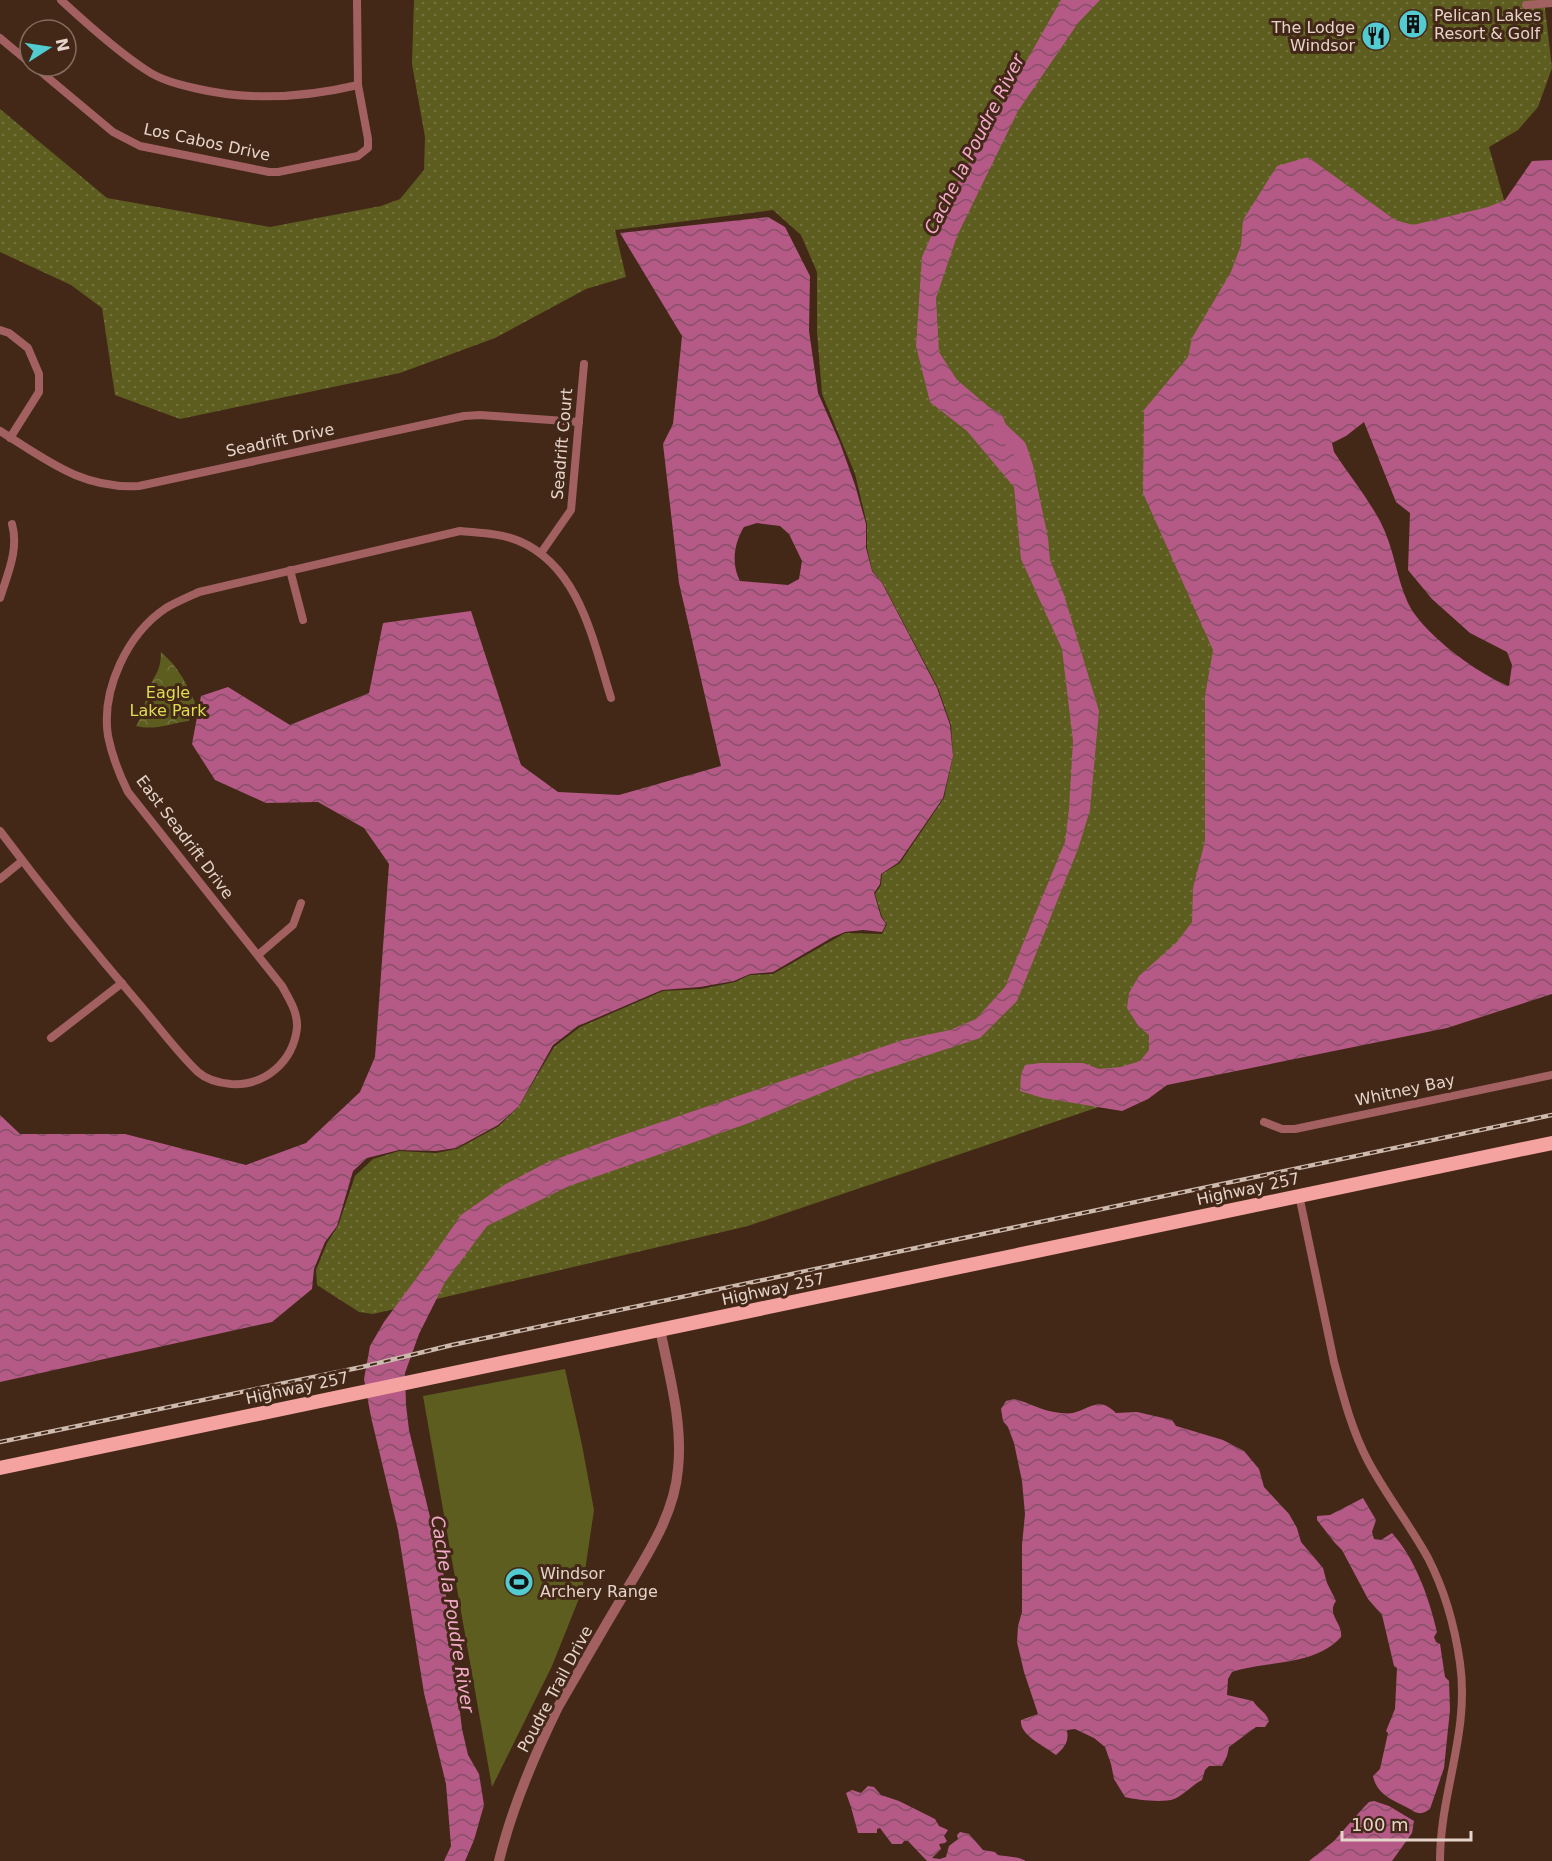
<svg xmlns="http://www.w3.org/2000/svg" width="1552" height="1861" font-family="'DejaVu Sans',sans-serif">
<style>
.grass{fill:url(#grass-dots)}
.park{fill:url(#park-crowns)}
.pitch{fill:#5d5d20}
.water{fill:url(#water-waves);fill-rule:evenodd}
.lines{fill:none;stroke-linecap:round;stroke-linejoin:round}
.river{stroke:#b55a86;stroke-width:15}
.minor{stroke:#a26160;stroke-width:8}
.tertiary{stroke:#a26160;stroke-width:10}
.primary{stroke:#f4a3a1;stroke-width:14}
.rail-casing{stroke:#cdbaaf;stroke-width:4.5}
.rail{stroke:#432818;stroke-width:2;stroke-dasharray:7;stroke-linecap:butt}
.labels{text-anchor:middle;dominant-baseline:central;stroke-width:6;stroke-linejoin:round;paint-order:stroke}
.poi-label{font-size:16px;fill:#e6d4ca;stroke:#432818;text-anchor:start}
.street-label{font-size:16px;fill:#e6d4ca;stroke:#432818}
.park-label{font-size:16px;fill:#dede52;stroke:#432818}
.water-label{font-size:18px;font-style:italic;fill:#f3aaca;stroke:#432818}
</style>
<defs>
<pattern id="grass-dots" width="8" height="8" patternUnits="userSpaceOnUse" patternTransform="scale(1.5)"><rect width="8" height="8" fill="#5d5d20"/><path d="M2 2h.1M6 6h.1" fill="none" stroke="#74733f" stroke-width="1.8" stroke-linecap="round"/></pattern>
<pattern id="park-crowns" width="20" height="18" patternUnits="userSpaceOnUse" patternTransform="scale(1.5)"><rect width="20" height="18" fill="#5d5d20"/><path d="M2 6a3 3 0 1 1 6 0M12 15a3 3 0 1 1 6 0" fill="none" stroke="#74733f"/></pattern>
<pattern id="water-waves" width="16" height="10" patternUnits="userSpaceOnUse" patternTransform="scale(1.5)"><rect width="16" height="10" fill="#b55a86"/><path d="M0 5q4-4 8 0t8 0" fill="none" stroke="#885069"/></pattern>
</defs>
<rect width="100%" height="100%" fill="#432818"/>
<path class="grass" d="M414,0h1130l8,68 -14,39 -20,23 -29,17 20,71 -120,14 -159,414 -21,304 -66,142 -395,134 -375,88 -14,-2 -42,-27 -1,-15 11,-27 11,-17 17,-50 18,-17 26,-8 37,2 21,-4 42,-23 20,-20 35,-59 26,-20 83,-36 38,-2 34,-7 15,-7 23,-1 72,-41 37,1 5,-10 -5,-7 -7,-23 6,-9 1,-11 18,-11 44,-65 9,-42 -2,-31 -13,-37 -55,-104 -11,-14 -5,-22v-24l-12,-50 -33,-80 -5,-62v-60l-16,-37 -28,-25 -158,20 11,47 -40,12 -91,49 -95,35 -220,46 -65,-24 -13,-87 -31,-23 -71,-33v-143l107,89 163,29 111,-21 19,-7 24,-29 1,-33 -13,-73z"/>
<path class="park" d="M161,652c18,16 24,29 34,50l-6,19c-19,2 -33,10 -53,5 7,-11 8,-20 11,-32 5,-18 14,-20 14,-42z"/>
<path class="pitch" d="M565,1369l17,76 12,65 -12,81 -30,75 -60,121 -69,-391z"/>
<g class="water">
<path d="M1061,0h39l-22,23 -60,88 -61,125 -21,62 3,54 18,28 32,27 13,8 11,27 20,24 15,72 2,22 14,35 35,116 -9,99 -12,39 -61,152 -37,37 -125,41 -106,44 -180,63 -82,40 -42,56 -26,52 -14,39 1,32 3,25 34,141 19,158 6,26 11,19 5,31 -10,35 -9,21h-21l7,-15 -5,-62 -22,-91 -26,-163 -27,-113 -7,-38 6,-33 14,-24 48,-65 29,-42 43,-30 42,-22 71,-26 286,-97 47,-10 26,-11 29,-32 60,-145 4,-33 4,-68 -11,-92 -41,-90 -7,-72 -47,-56 -37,-29 -14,-56 6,-89 22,-50z"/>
<path d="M1308,157l87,63 18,5 75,-18 17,-7 27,-39 20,-1v834l-105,34 -280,57 -19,14 -26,12 -79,-13 -23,-7 1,-16 4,-10 15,-2h43l16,6 22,-2 19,-6 9,-11v-15l-10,-8 -12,-19 2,-15 10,-17 38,-34 15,-20 1,-34 12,-47v-145l8,-46 -70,-157 1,-83 44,-53 4,-19 39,-66 10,-27 2,-25 34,-54zM1364,422l32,80 14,11 -2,57 24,29 38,34 37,19 5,13 -3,21c-30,-11 -87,-53 -101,-83 -12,-26 -14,-56 -28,-82 -13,-24 -31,-46 -46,-69l-2,-9 14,-7z"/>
<path d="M768,217l17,10 25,49 -1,55 9,62 22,50 15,42 11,39v24l6,23 10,12 55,105 13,37 3,31 -10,42 -44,64 -18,12 -1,10 -6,9 7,24 5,7 -4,8 -19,-2 -18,2 -12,5 -60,35 -23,2 -16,7 -34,6 -38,3 -84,36 -25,19 -34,61 -21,19 -42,23 -20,3 -37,-1 -32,8 -14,13 -16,55 -12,16 -11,27 -2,20 -40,33 -272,60v-267l20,19h105l121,31 60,-22 54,-51 15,-35 14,-193 -25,-36 -46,-26 -52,1 -51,-23 -23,-36 9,-48 27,-9 62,38 79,-32 14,-70 88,-12 50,154 37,27 61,3 102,-29 -42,-183 -16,-139 10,-20 9,-88 -62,-103zM757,523l23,3 9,8 13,27 -3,18 -11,6 -48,-4c-9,-17 -6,-38 4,-54z"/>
<path d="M1014,1399c14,3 26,11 40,13 6,1 14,2 19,1 18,-5 26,-17 43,0l21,-1 35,8 4,6 47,14 21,11 15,18 5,18 25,27 8,14 4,14 22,26 4,15 9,18c-10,14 7,22 5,36 -27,30 -75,23 -109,35l-4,7 -1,16 26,6c5,8 13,11 16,20l-4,6h-9l-27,20 -2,9 -5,10h-13l-4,4 -3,10c-10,5 -18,15 -28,19 -11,4 -37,1 -49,-2l-11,-18 -3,-15 -6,-17 -11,-9 -19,-9 -8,1c2,12 -2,17 -11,25 -11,-9 -37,-20 -35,-35l17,-6 -14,-42 -7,-30 1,-16 4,-14v-67l3,-31 -3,-33 -8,-38 -6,-16 -5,-6 -2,-12 5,-8z"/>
<path d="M1363,1498l13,22 -4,12 2,7 7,1 11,-7c24,27 37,65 45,99l-3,5 2,5 4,2 5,33 4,4 1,29 -6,58 -14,41c-2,1 -6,4 -8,4 -6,1 -10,-3 -14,-5 -15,-8 -31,-13 -35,-32l7,-7 8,-36 -2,-2 9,-22 2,-41 -3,-2 -12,-51 -14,-16 -26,-49 -7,-7 -18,-23v-4l13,-1z"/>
<path d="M868,1786l6,1 7,8 18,6 36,18 4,7 9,4 -4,6 3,5 -2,2 -6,1 2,5 -9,9 8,1 6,-2 3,-11 9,-7 -1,-4 3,-3 9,2 14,16 12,2 3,3 21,3 7,3h-99l-19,-20h-4l-2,3h-10l-12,-16 -3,1v4h-19l-7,-26 -5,-14 6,-3 9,3z"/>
<path d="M1374,1801l15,5 25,15 -2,12 -20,28h-83l25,-20 30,-34 5,-5z"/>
</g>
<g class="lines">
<path class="river" d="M1000,429l19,18 7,21"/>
<g class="minor">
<path d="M61,0c26,24 56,51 85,70 15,10 31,14 48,18 54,13 109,10 164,-3"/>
<path d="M1526,5l26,-2"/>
<path d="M0,38l30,25"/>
<path d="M34,66l79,66 27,14 129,26h9l80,-16 10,-8v-9l-10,-54 -1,-85"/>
<path d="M0,330l9,3 19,15 11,26v18l-29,46"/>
<path d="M0,431c47,29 81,58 139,55l325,-70 16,-1 99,7"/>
<path d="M541,553l30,-43 13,-146"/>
<path d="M290,570l13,50"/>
<path d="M0,598c8,-25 19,-49 12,-74"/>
<path d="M0,831c45,60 92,118 141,175 18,21 36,46 57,66 9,8 21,11 33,12 34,2 62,-22 66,-56 1,-16 -8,-29 -15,-42l-154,-194c-9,-18 -16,-36 -20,-56 -7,-46 19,-102 58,-128 10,-6 22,-11 33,-16l261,-61c20,2 40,2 59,10 61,26 74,100 92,157"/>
<path d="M0,879l22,-18"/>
<path d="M258,955l35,-30 8,-22"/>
<path d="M51,1038l71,-55"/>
<path d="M1264,1122l18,7h13l257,-54"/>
<path d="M1299,1195l35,167c9,34 18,69 34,99 18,34 42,64 60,97 16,31 27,70 32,105 10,70 -20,129 -20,198"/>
</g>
<path class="tertiary" d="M499,1861c13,-54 35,-105 59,-154 21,-36 41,-71 62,-106 24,-42 54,-83 58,-132 5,-47 -9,-94 -18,-140"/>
<path class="primary" d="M0,1468l1552,-325"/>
<g class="rail-casing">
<path id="rail" d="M0,1442l362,-75 90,-22 1100,-230"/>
</g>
<use href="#rail" class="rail"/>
</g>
<defs>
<g id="building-disc" transform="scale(1.5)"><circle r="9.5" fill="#52ccd0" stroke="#432818"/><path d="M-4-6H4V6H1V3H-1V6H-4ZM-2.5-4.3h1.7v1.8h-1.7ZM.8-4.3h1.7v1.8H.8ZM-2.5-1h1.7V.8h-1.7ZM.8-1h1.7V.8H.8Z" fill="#111"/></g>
<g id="restaurant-disc" transform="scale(1.5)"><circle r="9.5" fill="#52ccd0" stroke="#432818"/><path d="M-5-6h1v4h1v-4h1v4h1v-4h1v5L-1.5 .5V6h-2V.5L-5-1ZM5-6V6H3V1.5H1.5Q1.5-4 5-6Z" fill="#111"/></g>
<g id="stadium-disc" transform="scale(1.5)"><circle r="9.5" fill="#52ccd0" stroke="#432818"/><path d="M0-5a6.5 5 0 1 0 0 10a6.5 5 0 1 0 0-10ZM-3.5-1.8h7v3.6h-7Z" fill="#111"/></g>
</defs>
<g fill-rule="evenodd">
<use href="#building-disc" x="1413" y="24"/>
<use href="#restaurant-disc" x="1376" y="36"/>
<use href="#stadium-disc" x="519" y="1582"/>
</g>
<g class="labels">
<g class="poi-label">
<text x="1434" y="15">Pelican Lakes<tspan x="1434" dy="18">Resort &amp; Golf</tspan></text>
<text x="1355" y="27" text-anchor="end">The Lodge<tspan x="1355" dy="18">Windsor</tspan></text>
<text x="540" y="1573">Windsor<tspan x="540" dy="18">Archery Range</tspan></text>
</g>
<g class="street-label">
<text transform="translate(207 142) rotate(12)">Los Cabos Drive</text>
<text transform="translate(280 440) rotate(-12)">Seadrift Drive</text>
<text transform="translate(562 444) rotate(-85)">Seadrift Court</text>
<text transform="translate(185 837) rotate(53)">East Seadrift Drive</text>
<text transform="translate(1405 1090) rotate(-12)">Whitney Bay</text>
<text transform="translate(1248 1189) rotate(-12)">Highway 257</text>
<text transform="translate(773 1289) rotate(-12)">Highway 257</text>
<text transform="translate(297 1388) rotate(-12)">Highway 257</text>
<text transform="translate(555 1689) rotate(-62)">Poudre Trail Drive</text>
</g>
<g class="park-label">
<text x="168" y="692">Eagle<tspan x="168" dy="18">Lake Park</tspan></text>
</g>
<g class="water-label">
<text transform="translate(974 144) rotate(-63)">Cache la Poudre River</text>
<text transform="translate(453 1614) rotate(81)">Cache la Poudre River</text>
</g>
</g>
<g transform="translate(48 48) rotate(78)"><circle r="28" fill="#432818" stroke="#846d5f" stroke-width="1.5"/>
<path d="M0-4.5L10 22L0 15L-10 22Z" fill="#52ccd0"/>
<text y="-9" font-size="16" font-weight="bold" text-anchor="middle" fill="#e6d4ca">N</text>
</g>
<path d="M1342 1831v9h129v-9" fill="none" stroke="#e6d4ca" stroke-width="3"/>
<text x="1351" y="1831" font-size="18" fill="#e6d4ca" stroke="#432818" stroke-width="4.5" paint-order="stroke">100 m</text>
</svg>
